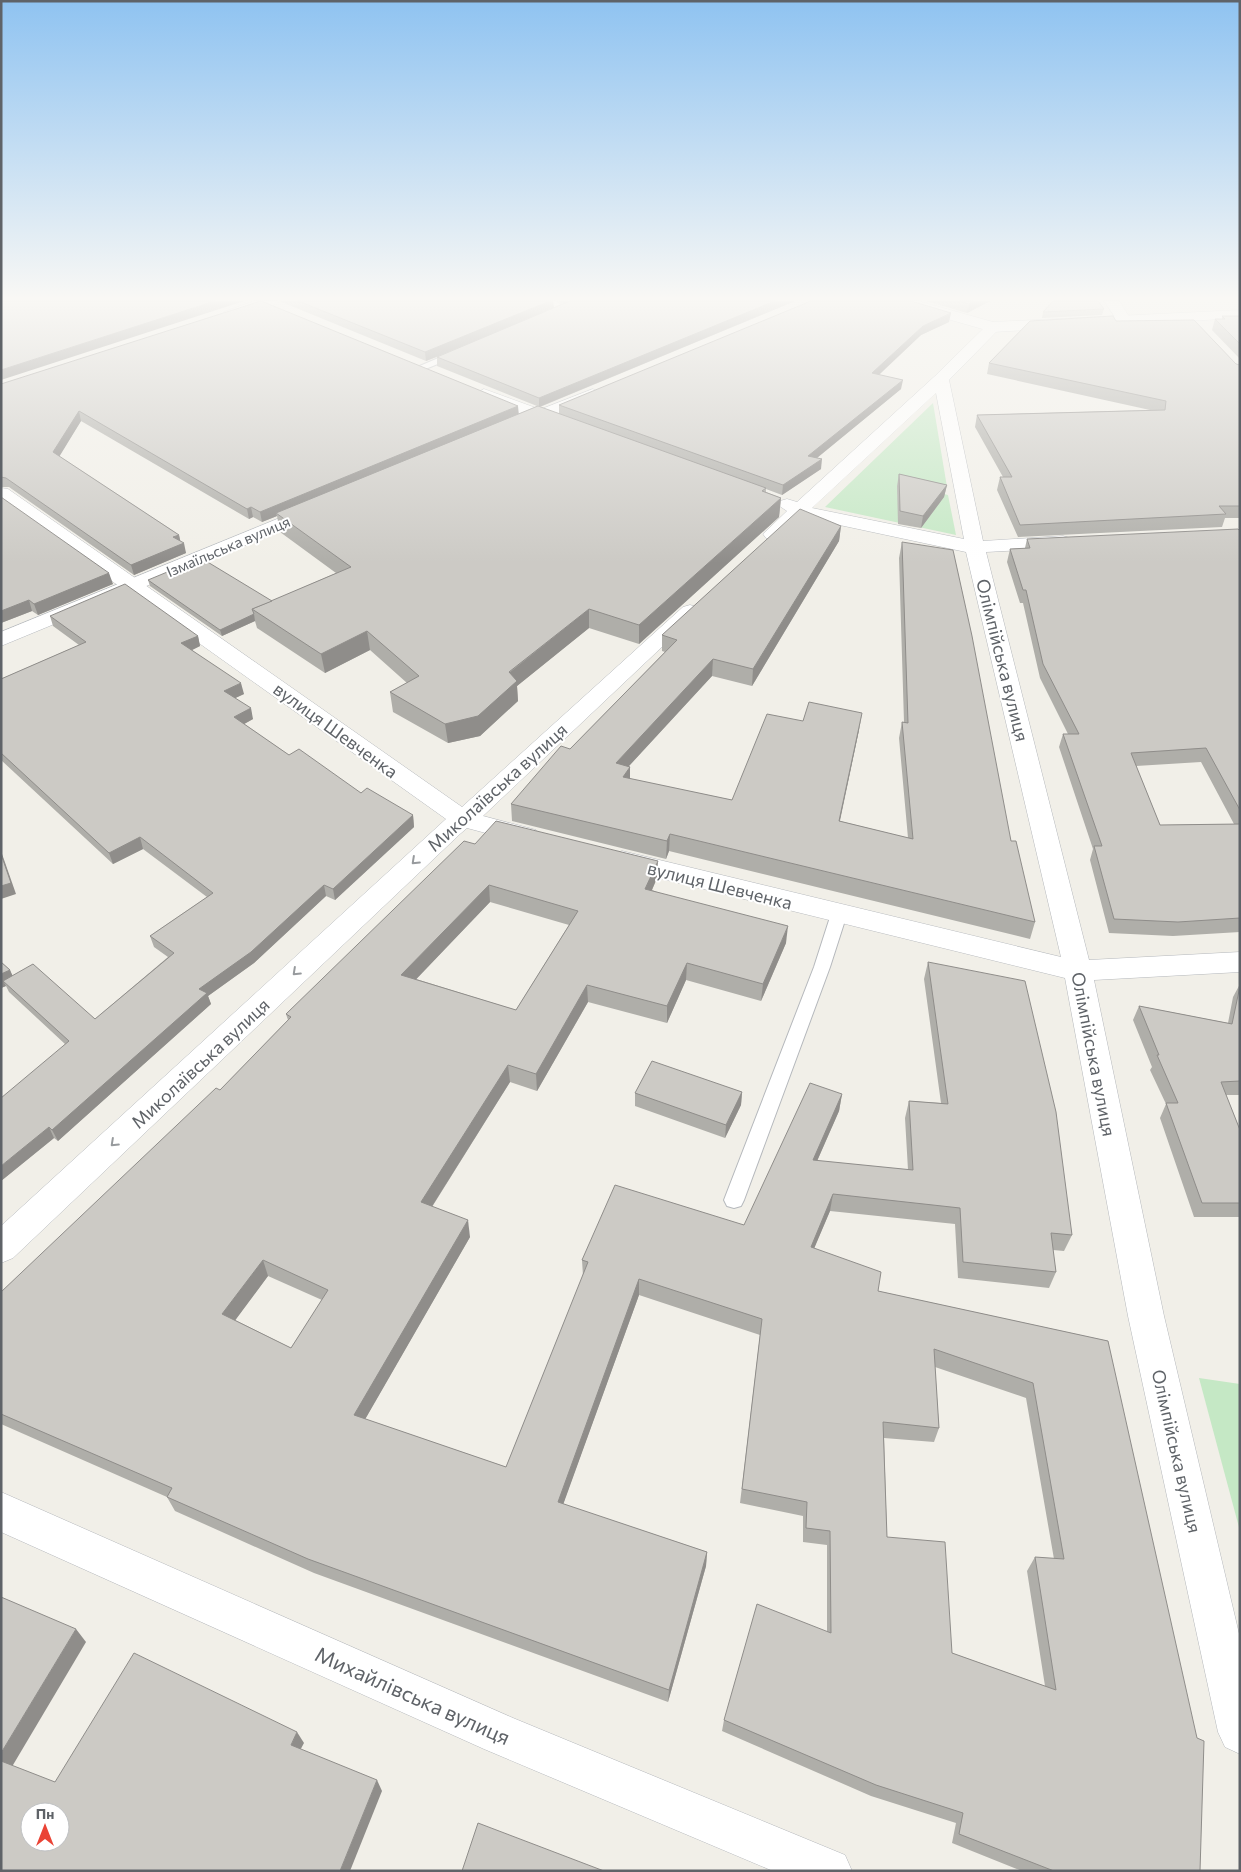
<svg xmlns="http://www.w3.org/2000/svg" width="1241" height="1872" font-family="Commissioner,sans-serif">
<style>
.green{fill:#c5e8c5}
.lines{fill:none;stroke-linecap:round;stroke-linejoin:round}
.service-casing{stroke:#b5b8bc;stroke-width:2}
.minor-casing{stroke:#b5b8bc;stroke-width:1}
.secondary-casing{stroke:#b6babf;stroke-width:1}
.service{fill:#fff;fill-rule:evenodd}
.minor{fill:#fff;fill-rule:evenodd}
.secondary{fill:#fff;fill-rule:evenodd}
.wall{fill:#afaea9;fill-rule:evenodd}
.shaded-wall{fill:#8f8d8a}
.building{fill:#cccac5;stroke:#8f8d8a;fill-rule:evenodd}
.oneway{stroke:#979a9d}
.labels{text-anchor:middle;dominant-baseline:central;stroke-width:4;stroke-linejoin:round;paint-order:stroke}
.far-street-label{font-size:15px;fill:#5f6368;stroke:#fff}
.street-label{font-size:18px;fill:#5f6368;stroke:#fff}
.near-street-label{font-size:21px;fill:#5f6368;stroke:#fff}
</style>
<rect width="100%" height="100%" fill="#f1efe8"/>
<g class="green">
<path d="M933,403l14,84 -44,-9 -4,5 49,12 8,40 -131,-28z"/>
<path d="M1199,1378l41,6v147z"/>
</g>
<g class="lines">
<g class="service-casing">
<g id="service">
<path d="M543,301h12l14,8 -14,7h-6v-4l9,-3z"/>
<path d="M457,350l5,3 -2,2 -37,15 -8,-2z"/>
<path d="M839,908l6,2 2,4 -17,53 -86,233 -3,6 -7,2 -7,-2 -3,-6 90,-233 17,-53 2,-4z"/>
</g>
</g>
<g class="minor-casing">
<g id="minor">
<path d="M255,301h23l-2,3 -47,15 -7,-4 2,-3z"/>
<path d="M1104,301h15l13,20 -2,3h-10z"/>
<path d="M993,322l8,5 -3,3 -49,50 34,161 80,-5 7,2 3,4 -3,4 -7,2 -77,4 103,408 151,-8v20l-146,8 70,336 76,322v116l-15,-7 -7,-15 -90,-416 -63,-338 -443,-109 -9,-3 -4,-6 4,-6 9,-3 439,106 -95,-405 -164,-35c-10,10 -20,25 -36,21l-3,-4 24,-23 -9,-6 2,-4 7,-2 10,3 138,-126 53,-52zM936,393l28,146 -152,-31z"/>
<path d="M484,389l85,31 3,4 -3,4h-12l-79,-31 -2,-3z"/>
<path d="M1,488l7,1 454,318 221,-200 7,-2 7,2 3,4 -217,205 53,14 4,6 -4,6 -9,2 -60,-16 -7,6 -447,424 -12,5v-37l445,-407 -445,-317z"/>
<path d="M1,1492l512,226 332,137 7,16h-79l-289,-122 -483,-217z"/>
</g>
</g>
<g class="secondary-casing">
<g id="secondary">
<path d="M893,301h25l75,21 247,-12v8l-247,14 -98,-28z"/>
<path d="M593,389l8,5 -2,3 -76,32h-12l-3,-4 3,-4z"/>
<path d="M314,504l7,2 2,4 -2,4 -320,132v-14z"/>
</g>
</g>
<use href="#service" class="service"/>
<use href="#minor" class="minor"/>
<use href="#secondary" class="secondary"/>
</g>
<g class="wall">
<path d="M279,301h274l1,7 9,-4 -5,-3h237l-255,106 19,7v-9l390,-83 -28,13 -42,40 22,14 -84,69 4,11 -39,26 -16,-6v3l15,6 -2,19 -140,127 -50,-16 -72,58 1,15 -38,35 -32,7 -55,-31 -3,-20 17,-9 -37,-33 -45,23 -68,-45 -2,-7 -33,15 -72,-50 -2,-6 124,21 64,-28 -56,-41 -3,-16 -15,6 -9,-5 -4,2 -168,-98 -22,35 120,79 1,6 6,12 -52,22 -125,-88h-8v-103l518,30 18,-8 -100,-40v-9l-11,4z"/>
<path d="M926,301h64l-23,12z"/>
<path d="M1104,309l-2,6 -60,3 1,-6z"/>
<path d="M1222,316h18v43l-28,-29 3,-11h7z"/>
<path d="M1116,321l124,44v153h-15l-3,9 -204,10 -21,-47 3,-13h3l-28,-50 2,-12 173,-5 -163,-36 2,-11z"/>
<path d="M899,474l48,11 -3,12 -23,31 -23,-4 -1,-38z"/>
<path d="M1,497l112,87 -75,31 -6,-4 -31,12z"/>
<path d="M841,526l-2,15 -87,145 -40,-10 -83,90 1,1v12l102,21 127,-70 -19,91 68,17 -9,-100 3,-16h2l-5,-164 3,-16 109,299 24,81 -5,17 -361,-88 -3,8 -154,-38 -1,-17 59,-55 95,-97 -3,-1v-16z"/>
<path d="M1240,531v401l-67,4 -64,-3 -19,-73 3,-11 -34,-102 4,-13h5l-28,-56 -17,-75h-3l-13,-41 3,-13 15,-1 2,-9zM1201,762l33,62 -74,1 -24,-59z"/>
<path d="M50,616l148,20 2,10 -8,4 52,44 -9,4 18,21 -9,5 45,31 72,38 52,22 1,12 -79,73 -9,-4 -72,67 -46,33 3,8 -153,137 -4,-3 -53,43 64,-137 -56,-52 -3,-6 -5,2v-26l9,8 2,6 83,43 73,-62 -14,-10 -4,-11 57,-39 -64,-48 -30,15 -112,-104v-81l78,-34 -26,-19z"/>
<path d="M475,844l182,34 -5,12 134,53 -25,58 -75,-21 -19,43 -79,-21 -51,89 -27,-9 -78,125 38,30 -105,182 141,48 77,-191 -1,-16 162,-35 98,-131 -3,17 -22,50 91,9 -3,-52 4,-17 32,2 -17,-124 4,-17 144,273 -8,16 -11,-1 3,22 -7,16 -91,-10 -3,-54 -125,-13 -16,37 64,43 230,50 92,530h-178l-70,-28 4,-20 -85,-27 -149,-65 2,-11 103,-88v-87l-24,-3v-26l-63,-13 20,-168 -121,-40 -76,209 144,48 -1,14 -38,136 -354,-129 -139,-62 -8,-14 -166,-73v-132l219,-202 68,-70 -2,-6zM490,902l79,23 -53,85 -100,-31zM268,1276l54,24 -31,48 -56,-28zM935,1367l91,31 28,161 -19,-2 -8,14 18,115 -93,-33 -65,-116 -3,-99 50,4 5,-14z"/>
<path d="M1240,984v111h-14l14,35v87h-46l-34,-99 6,-14 -16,-34 2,-3 -19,-47 6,-14 89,17 5,-26z"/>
<path d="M742,1092l-1,13 -16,33 -90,-32v-13z"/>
</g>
<g class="shaded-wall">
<path d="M215,301h29l-243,79v-10z"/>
<path d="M550,301h3l1,8 -128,52 -1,-9z"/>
<path d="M775,301h20l-256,106v-9z"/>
<path d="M974,301h16l-23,12 2,-9z"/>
<path d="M951,313l-2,9 -28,13 -50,47 1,-9 51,-47z"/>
<path d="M903,380l-2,9 -94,77 1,-10z"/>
<path d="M518,406l1,10 -243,97 1,3 -15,6 -2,-10z"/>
<path d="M79,411l2,10 -25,41 -3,-10z"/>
<path d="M822,459l-1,10 -39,26 1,-10z"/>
<path d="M947,485l-3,12 -23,31 2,-12z"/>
<path d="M781,498l-2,19 -140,127v-19z"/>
<path d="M251,507l2,10 -4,2 -2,-10z"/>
<path d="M841,526l-2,15 -87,145 1,-17z"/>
<path d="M179,535l2,9 3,-1 2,10 -52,22 -3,-10 42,-28z"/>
<path d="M109,573l4,11 -75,31 -4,-11z"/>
<path d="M29,600l3,11 -31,12v-12z"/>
<path d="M589,609v19l-72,58 1,15 -38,35 -32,7 -3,-19z"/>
<path d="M254,614l1,7 -33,15 -2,-6z"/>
<path d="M367,631l3,19 -45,23 -4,-19z"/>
<path d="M198,636l2,10 -16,8 -3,-11z"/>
<path d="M713,659l-1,17 -96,104v-17z"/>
<path d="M241,683l3,11 -17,8 -3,-11z"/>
<path d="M251,708l2,11 -16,9 -3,-11z"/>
<path d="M862,713l-3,17 -23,108 3,-17z"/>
<path d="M630,767v17l-7,-7z"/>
<path d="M413,815l1,12 -79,73 -2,-11z"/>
<path d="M670,834l-1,17 -3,8 1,-18z"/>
<path d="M140,837l3,12 -30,15 -4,-11z"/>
<path d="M1,851l15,43 -15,5z"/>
<path d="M658,861l-1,17 -12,28v-17z"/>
<path d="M324,885l2,11 -72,67 -46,33 3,8 -153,137 -6,-11 147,-141z"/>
<path d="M489,885l1,17 -86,90 -3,-17z"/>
<path d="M788,926l-2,17 -25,58 2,-17z"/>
<path d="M687,963l-1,17 -19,43v-17z"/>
<path d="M10,970l5,11h-12l3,5 -5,2v-14z"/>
<path d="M587,985l1,17 -51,89 -1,-17z"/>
<path d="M508,1065l2,17 -86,137 -3,-17z"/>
<path d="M742,1092l-1,13 -16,33 1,-13z"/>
<path d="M842,1094l-3,17 -29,66 3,-17z"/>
<path d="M49,1127l5,11 -53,43v-15z"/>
<path d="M833,1194l-3,17 -22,52 3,-16z"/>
<path d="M468,1220l2,17 -111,193 -5,-15z"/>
<path d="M263,1260l5,16 -40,54 -6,-16z"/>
<path d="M639,1279v16l-80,221 -1,-14z"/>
<path d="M707,1552l-1,14 -38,136 1,-12z"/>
<path d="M76,1629l10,13 -76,128 -9,-8v-9z"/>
<path d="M297,1732l7,11 -7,13 -6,-11z"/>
<path d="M377,1780l5,11 -32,80h-10z"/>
</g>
<g class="building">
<path d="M1,301h214l-214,69z"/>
<path d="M261,301l257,105 -258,106 -9,-5 -4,2 -168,-98 -26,41 126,83 -6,2 11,6 -53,22 -125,-87 -5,-1v-93z"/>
<path d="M298,301h252l-125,51z"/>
<path d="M570,301h205l-236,97 -102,-41z"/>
<path d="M811,301h100l40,12 -28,13 -51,47 31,7 -95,76 14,3 -39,26 -224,-80z"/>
<path d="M959,301h15l-5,3z"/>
<path d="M1053,301h45l6,8 -61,3z"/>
<path d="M1113,316l3,5 78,-1 42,44 4,1v141h-21l7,8 -206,11 -20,-48h12l-35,-62 188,-5 1,-9 -177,-38 41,-42z"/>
<path d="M1222,316h18v28l-25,-25h10z"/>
<path d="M538,406l228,82 -4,3 19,7 -142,127 -50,-16 -80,63 8,9 -39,35 -33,8 -55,-32 29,-16 -52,-45 -46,23 -69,-45 99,-42 -75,-54z"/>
<path d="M899,474l48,11 -24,31 -23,-5z"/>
<path d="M1,497l108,76 -75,31 -5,-4 -28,11z"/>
<path d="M800,509l41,17 -88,143 -40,-10 -97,104 14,4 -7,10 109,23 35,-86 36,7 6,-19 53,11 -23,108 74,18 -11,-117 6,1 -6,-181 51,8 19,86 39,205h5l19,81 -365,-88 -3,7 -156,-37 50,-58 9,3 107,-109 -15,-5z"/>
<path d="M1238,529l2,2v279l-34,-62 -75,5 29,72 80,-1v94l-62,4 -64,-3 -20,-73h8l-39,-112h16l-36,-70 -17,-74h-3l-13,-41 20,-1 -3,-9z"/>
<path d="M201,558l71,43 -20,8 2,5 -34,16 -72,-50z"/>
<path d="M125,584l73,52 -17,7 60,40 -17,8 27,17 -17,9 55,38 10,-6 62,44 6,-5 46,27 -80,74 -9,-4 -73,67 -52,37 8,4 -155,137 -3,-3 -48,39v-68l68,-57 -66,-60 30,-17 62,55 79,-66 -24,-17 63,-43 -73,-56 -31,16 -108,-100v-74l85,-37 -36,-26z"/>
<path d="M496,821l162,40 -13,28 143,37 -25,58 -76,-21 -20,43 -80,-21 -51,89 -28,-9 -87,137 47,18 -114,195 152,52 82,-205 -6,-2 33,-75 129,40 66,-142 32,11 -29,66 100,10 -4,-69 39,3 -20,-142 97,19 31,131 16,123 -21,-2 5,39 -93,-10 -3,-54 -127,-14 -22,53 70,25 -3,19 230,50 89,397 7,3 -4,130h-146l-95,-37 4,-21 -87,-28 -152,-65 33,-116 74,29 -1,-102 -24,-3 1,-26 -65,-13 20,-170 -123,-40 -81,223 149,50 -38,138 -361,-131 -141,-62 5,-9 -171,-74v-122l215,-204 4,2 71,-73 -5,-3 178,-173 11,3zM489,885l89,26 -62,99 -115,-35zM263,1260l65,30 -37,58 -69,-34zM934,1349l99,34 31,176 -29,-2 21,133 -104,-37 -7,-111 -58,-5 -4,-115 56,6z"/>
<path d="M1,854l10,29 -10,3z"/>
<path d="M1,962l9,8 -9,4z"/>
<path d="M1240,986v95l-19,1 19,48v73h-38l-36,-100h12l-21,-48h2l-20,-49 93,18z"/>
<path d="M652,1061l90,31 -16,33 -91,-32z"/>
<path d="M1,1597l75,32 -75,124z"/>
<path d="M134,1653l163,79 -6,13 86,35 -37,91h-339v-110l54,21zM30,1812h30v30h-30z"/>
<path d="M478,1823l126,48h-142z"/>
</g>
<defs><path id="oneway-chevron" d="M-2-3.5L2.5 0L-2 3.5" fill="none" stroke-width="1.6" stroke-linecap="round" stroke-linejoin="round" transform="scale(1.25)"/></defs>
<g class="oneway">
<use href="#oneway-chevron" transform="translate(415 861) rotate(137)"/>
<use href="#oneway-chevron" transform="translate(296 972) rotate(137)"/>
<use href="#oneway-chevron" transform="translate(114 1143) rotate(137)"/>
</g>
<linearGradient id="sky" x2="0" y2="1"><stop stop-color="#8fc3f1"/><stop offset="0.53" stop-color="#f9f8f5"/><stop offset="1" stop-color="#f9f8f5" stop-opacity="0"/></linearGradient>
<rect width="1241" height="563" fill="url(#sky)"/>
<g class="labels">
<g class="far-street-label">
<text transform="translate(228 546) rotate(-23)">Ізмаїльська вулиця</text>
</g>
<g class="street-label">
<text transform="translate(1003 660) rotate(76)">Олімпійська вулиця</text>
<text transform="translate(336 730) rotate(36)">вулиця Шевченка</text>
<text transform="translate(497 787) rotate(-42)">Миколаївська вулиця</text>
<text transform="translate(720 885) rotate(14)">вулиця Шевченка</text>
<text transform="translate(1094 1054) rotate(79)">Олімпійська вулиця</text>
<text transform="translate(200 1063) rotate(-43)">Миколаївська вулиця</text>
<text transform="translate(1177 1451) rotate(77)">Олімпійська вулиця</text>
</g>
<g class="near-street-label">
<text transform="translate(413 1695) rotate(24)">Михайлівська вулиця</text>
</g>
</g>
<rect width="1241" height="1872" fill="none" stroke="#5f6368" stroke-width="5"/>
<g transform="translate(45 1827)"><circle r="24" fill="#ffffff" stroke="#bfc1c3"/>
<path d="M0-4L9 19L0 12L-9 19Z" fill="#ea4335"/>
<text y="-8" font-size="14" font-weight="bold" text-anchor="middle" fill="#5f6368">Пн</text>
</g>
</svg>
